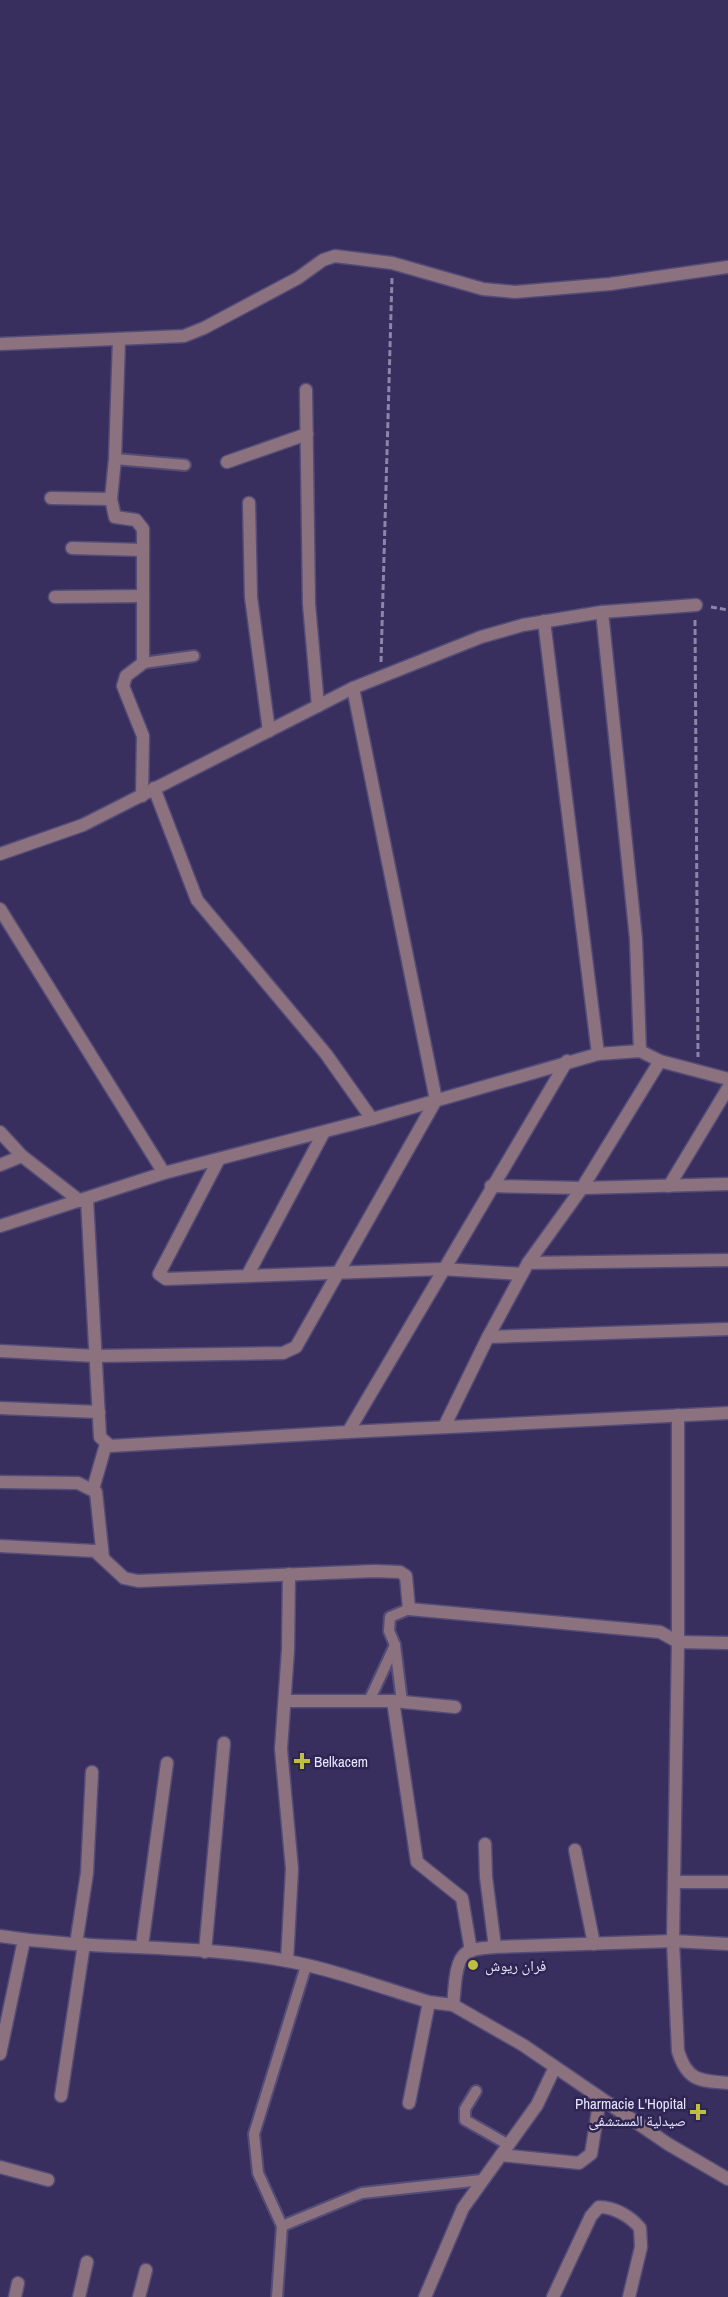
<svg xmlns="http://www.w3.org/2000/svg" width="728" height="2297" font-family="'Archivo Narrow','Noto Naskh Arabic',sans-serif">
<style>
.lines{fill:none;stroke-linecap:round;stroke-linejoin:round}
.service-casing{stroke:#544c78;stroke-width:14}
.minor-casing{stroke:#544c78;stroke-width:15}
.path{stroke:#8b86aa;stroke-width:3;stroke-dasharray:6 3;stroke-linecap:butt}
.service{stroke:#8c727e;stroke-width:10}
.minor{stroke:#8c727e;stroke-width:12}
.poi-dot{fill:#bebf42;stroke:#2e2553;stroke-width:2}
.labels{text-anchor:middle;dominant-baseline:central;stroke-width:5;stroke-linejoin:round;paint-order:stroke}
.poi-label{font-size:15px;fill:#e6e4fc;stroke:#2e2553;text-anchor:start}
</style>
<rect width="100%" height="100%" fill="#382f5f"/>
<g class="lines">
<g class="service-casing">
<g id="service">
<path d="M115,459l70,6"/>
<path d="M143,663l51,-7"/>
<path d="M369,1701l26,-56"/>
<path d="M402,1702l-7,-57 -6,-14 1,-14 19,-8"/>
<path d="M476,2091l-11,18v11l42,24"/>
<path d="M282,2226l80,-33 120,-13"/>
<path d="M277,2297l5,-71 -24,-53 -4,-39 52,-168"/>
</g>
</g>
<g class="minor-casing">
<g id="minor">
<path d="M119,340l-4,119 -4,40 4,18 21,3 7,9v134l-17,13 -3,10 20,50 -1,60"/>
<path d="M0,344l184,-8 20,-8 94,-50 25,-18 12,-4 57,7 91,26 32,3 95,-8 118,-17"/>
<path d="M306,390l3,214 9,102"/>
<path d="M227,462l80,-28"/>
<path d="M51,498l60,1"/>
<path d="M249,503l2,94 18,134"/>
<path d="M72,548l71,2"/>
<path d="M55,597l88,-1"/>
<path d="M602,612l34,327 4,112"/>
<path d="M544,621l54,433"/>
<path d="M154,788l43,112 129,154 46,65"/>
<path d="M0,854l83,-29 270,-137 128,-51 42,-12 79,-13 94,-7"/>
<path d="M0,909l164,264"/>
<path d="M567,1061l-219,371 380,-19"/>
<path d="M0,1132l22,24 58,45"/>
<path d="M219,1159l-60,115 7,5 276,-10 80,5"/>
<path d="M0,1165l22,-9"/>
<path d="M491,1186l91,2 146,-4"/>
<path d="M669,1186l59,-98"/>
<path d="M87,1199l13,238 10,9 238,-14"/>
<path d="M0,1226l164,-53 208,-54 226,-65 42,-3 20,10 68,18"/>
<path d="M528,1263l200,-3"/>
<path d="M247,1276l77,-144"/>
<path d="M488,1337l240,-8"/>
<path d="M0,1351l96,5 187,-3 13,-6 140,-247 -83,-412"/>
<path d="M0,1408l99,4"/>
<path d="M444,1427l44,-90 40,-74 54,-75 78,-127"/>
<path d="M0,1482l78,1 18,9 7,66"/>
<path d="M93,1489l13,-45"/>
<path d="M0,1546l95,5 29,27 14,3 237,-10 25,1 6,4 3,33 251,23 18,10v-227"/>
<path d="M728,1643l-50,-1 -5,299 5,110c9,30 22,30 50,32"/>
<path d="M285,1701h108l62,6"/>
<path d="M393,1701l24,161 45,36 9,53"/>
<path d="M485,1844l1,33 9,70"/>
<path d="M575,1850l19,94"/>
<path d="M674,1882h54"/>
<path d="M0,1936c95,15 193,7 288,25 47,9 95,27 141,41l24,3 70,40 145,99 60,35"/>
<path d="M76,1944l11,-71 5,-101"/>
<path d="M142,1946l25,-183"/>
<path d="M205,1952l19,-209"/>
<path d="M287,1961l5,-92 -11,-120 7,-99 1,-76"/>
<path d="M453,2005c2,-13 1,-44 13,-52 7,-5 20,-5 29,-6l178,-6 55,3"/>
<path d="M0,2054l24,-114"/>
<path d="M61,2096l23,-152"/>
<path d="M409,2103l20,-101"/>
<path d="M501,2155l78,8 12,-9 9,-56"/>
<path d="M0,2167l48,13"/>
<path d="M15,2297l3,-14"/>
<path d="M79,2297l8,-35"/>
<path d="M139,2297l7,-27"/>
<path d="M425,2297l38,-89 74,-103 18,-38"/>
<path d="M553,2297l38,-81 8,-9c15,0 31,9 41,21l1,19 -12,50"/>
</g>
</g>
<g class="path">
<path d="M711,607l17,3"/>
<path d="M695,620l3,437"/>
<path d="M381,662l11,-384"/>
</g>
<use href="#service" class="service"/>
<use href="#minor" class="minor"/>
</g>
<g class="poi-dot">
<path d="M299 1752h6v6h6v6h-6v6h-6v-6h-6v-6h6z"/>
<circle cx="473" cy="1965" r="6"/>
<path d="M695 2103h6v6h6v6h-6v6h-6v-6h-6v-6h6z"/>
</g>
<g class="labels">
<g class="poi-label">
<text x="314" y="1761">Belkacem</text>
<text x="485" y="1965">فران ريوش</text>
<text x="686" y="2103" text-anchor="end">Pharmacie L'Hopital<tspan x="686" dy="17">صيدلية المستشفى</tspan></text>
</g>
</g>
</svg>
